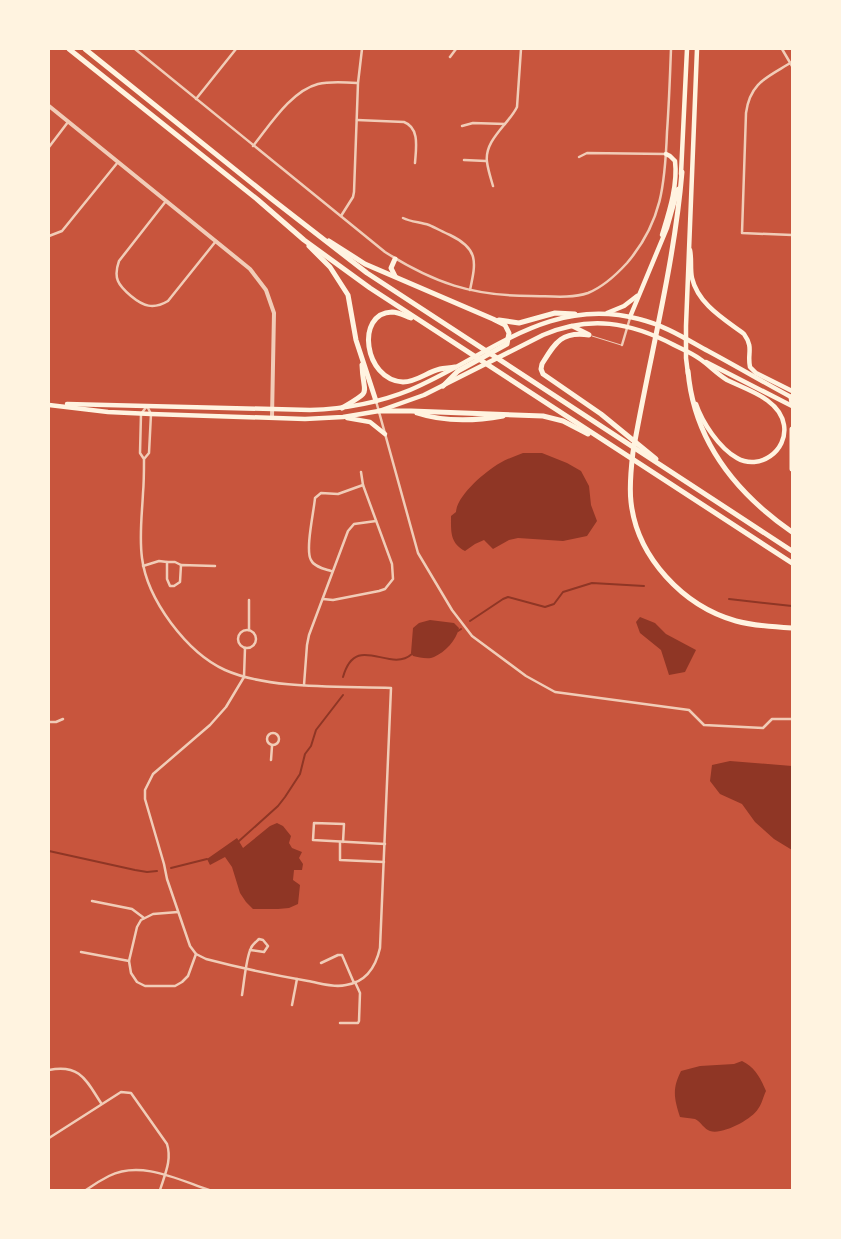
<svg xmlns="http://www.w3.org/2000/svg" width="841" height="1239" font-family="Overpass,sans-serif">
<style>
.water{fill:#8f3625}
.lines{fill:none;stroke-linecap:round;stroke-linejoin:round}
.stream{stroke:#8f3625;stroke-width:2}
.service{stroke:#f1ccb7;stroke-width:1}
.minor{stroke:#f1ccb7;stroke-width:2.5}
.tertiary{stroke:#f1ccb7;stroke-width:4}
.primary{stroke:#fff3e0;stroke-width:4.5}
.trunk{stroke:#fff3e0;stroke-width:4.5}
.motorway{stroke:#fff3e0;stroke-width:5}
</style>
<rect width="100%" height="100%" fill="#c8553d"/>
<g class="water">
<path d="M523,453h19l25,10 14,8 8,15 2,19 6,16 -10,15 -24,5 -45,-3 -9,2 -16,9 -9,-9 -9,4 -10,7c-15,-8 -14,-19 -14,-35l5,-4c1,-17 30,-41 44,-49 7,-4 15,-7 23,-10z"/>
<path d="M640,617l15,6 11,11 30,16 -11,22 -16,3 -8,-25 -21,-17 -4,-11z"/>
<path d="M430,620l24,3 5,5c-3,13 -14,24 -25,29 -6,3 -15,0 -21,-1l-2,-3 2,-25 6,-5z"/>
<path d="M730,761l62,5v84l-18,-11 -19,-17 -13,-18 -22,-10 -10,-13 2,-16z"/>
<path d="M277,823l6,3 8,10 -2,7 3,5 10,4 -3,6 4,6 -1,6h-8l-1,10 7,5 -2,19 -9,4 -11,1h-25l-7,-7 -6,-9 -8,-26 -7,-10 -15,8 -3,-6 30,-21 6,10 27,-22z"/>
<path d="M742,1061c13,6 19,18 24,30 -3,6 -4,13 -8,18 -6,10 -35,26 -48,22 -6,-2 -9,-9 -15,-12 -4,-1 -11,-1 -15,-2 -6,-19 -8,-28 1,-46l19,-5 34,-2z"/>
</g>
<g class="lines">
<g class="stream">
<path d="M729,599l63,7"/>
<path d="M470,621l33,-22 5,-2 37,10 9,-3 9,-12 29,-9 52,3"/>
<path d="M458,631l3,-2"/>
<path d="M343,677c13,-46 46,-3 69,-23"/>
<path d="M239,841l39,-35 7,-9 15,-23 5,-20 6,-8 5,-16 27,-35"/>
<path d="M49,851l86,19 12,2 10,-1"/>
<path d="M171,868l36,-9"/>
</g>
<path class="service" d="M592,336l29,9"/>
<g class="minor">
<path d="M135,49l250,203c49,31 87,44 146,44 18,0 39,3 57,-3 15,-6 28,-18 39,-30 35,-41 38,-79 40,-131 2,-28 3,-55 4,-83"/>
<path d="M782,49l10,17"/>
<path d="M450,57l6,-8"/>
<path d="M792,62c-24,15 -42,20 -46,51l-4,120 50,2"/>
<path d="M196,99l40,-50"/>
<path d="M357,120l47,2c16,6 12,26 11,41"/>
<path d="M462,126l11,-3 32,1"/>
<path d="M253,146c17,-21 38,-55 65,-62 12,-3 26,-2 39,-1"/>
<path d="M49,147l19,-25"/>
<path d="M579,157l8,-4 79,1"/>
<path d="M464,160l22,1"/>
<path d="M493,186c-2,-7 -5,-16 -6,-24 -3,-22 22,-38 30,-55l4,-58"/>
<path d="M166,201l-47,60c-6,17 -1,24 12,35 12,10 22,14 37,5l48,-60"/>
<path d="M341,216l12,-19 1,-5 4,-109 4,-34"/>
<path d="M403,218c8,4 17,4 26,7 7,3 14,7 21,10 29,14 26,27 20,55"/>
<path d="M49,236l13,-5 56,-69"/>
<path d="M622,345l8,-27"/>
<path d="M376,401l42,152 34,57 20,26 54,40 29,16 134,18 15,15 59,3 9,-9h20"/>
<path d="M144,459l-4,-6 1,-39 6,-8 4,8 -2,39 -5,6c0,12 0,23 -1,34 -1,22 -4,43 -1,65 3,24 15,46 29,65 15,20 32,37 54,47 45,20 117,16 166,18l-11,260c-4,18 -14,34 -34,37 -12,3 -26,-2 -38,-4 -34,-6 -68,-13 -102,-22l-10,-5 -6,-8 -23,-67 -3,-15 -19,-65v-9l8,-16 57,-49 16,-18 18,-30 1,-29"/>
<path d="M167,562h8l6,3"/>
<path d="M143,566l16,-5 8,1v17l3,7h4l6,-4 1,-17 34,1"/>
<path d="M331,571c-6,-2 -17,-4 -20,-11 -6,-10 3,-49 4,-62l6,-5 17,1 25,-9"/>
<path d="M323,599l10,1 46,-9 6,-2 8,-10 -1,-15 -29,-79 -2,-13"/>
<circle cx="247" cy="639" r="9"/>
<path d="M249,630v-30"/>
<path d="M304,685l3,-40 2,-10 39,-104 6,-7 22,-3"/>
<path d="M49,722h7l7,-3"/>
<circle cx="273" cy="739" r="6"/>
<path d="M271,760l1,-14"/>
<path d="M340,842v18l44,2"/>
<path d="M343,842l1,-18 -30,-1 -1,17 72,4"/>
<path d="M92,901l40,8 12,9"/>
<path d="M178,912l-25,2 -12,6 -4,7 -8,34 2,12 6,9 8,4h30l7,-4 6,-6 8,-22"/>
<path d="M81,952l48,9"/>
<path d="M321,963l17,-8h4l12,28"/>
<path d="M242,995c2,-12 4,-37 9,-47 1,-3 6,-7 8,-9l4,1 5,6 -4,6 -14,-2"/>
<path d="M292,1005l5,-26"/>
<path d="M340,1023h18l1,-2 1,-28 -5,-11"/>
<path d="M49,1070c31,-6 37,10 52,33"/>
<path d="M49,1138l72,-46 10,1 36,51c5,16 -2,30 -7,46"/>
<path d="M86,1190c7,-5 15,-10 23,-14 32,-16 70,4 100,14"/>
</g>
<path class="tertiary" d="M49,106l201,163 16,21 8,23 -2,104"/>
<path class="primary" d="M706,362l86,44"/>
<g class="trunk">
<path d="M681,174l6,-125"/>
<path d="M662,235c7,-23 16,-50 13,-74l-5,-5 -4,-2"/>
<path d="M690,250c2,9 0,19 2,28 6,26 32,41 52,56 10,14 3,19 6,33l6,6 36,18"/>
<path d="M607,313l17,-7 13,-10"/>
<path d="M630,317l37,-89 11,-39"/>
<path d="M572,326l16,8"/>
<path d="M688,374l-2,-16v-32l11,-277"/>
<path d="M67,404l243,6c34,-1 68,-7 100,-20 78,-33 138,-95 229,-71 25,6 47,20 69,32 28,15 55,31 83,46"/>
<path d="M49,405l59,7 43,2 154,5 38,-2 36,-6 45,-16 119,-60c47,-20 87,-13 131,10 8,4 18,8 26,14 10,7 17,15 27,21 20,10 53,19 57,45 4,26 -25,46 -47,33 -18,-10 -35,-36 -41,-54"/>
<path d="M347,418l23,4 15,12"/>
</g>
<g class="motorway">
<path d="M69,49l189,151 46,40 66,48 422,275"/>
<path d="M85,49l188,151 94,73 425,278"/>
<path d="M682,172c-8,95 -33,187 -49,280 -2,17 -4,33 -2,50 6,55 52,104 105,119 18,5 37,6 56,7"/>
<path d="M329,241l36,23 128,55 12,6 4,8 -2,11 -49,27 -15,15"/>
<path d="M309,246l21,21 18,28 8,45 20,61"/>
<path d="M395,276l-4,-8 4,-9"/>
<path d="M411,318c-6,-2 -12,-6 -19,-6 -37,1 -28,68 11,70 14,0 24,-10 37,-13 4,-1 10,-1 15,-2"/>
<path d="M499,320l20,3 36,-10 20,1"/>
<path d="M589,335c-28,-4 -34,8 -47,29l-1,5 2,5 58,40 55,45"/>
<path d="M688,371c6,70 48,122 104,161"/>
<path d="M791,397l1,7"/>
<path d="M342,408c32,-19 21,-11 20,-43"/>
<path d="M379,411h32l132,5 20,5 25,13"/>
<path d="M417,413c27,9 58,8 86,3"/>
<path d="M792,429v40"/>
</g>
</g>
<rect width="841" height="1239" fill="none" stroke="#fff3e0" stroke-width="100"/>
</svg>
